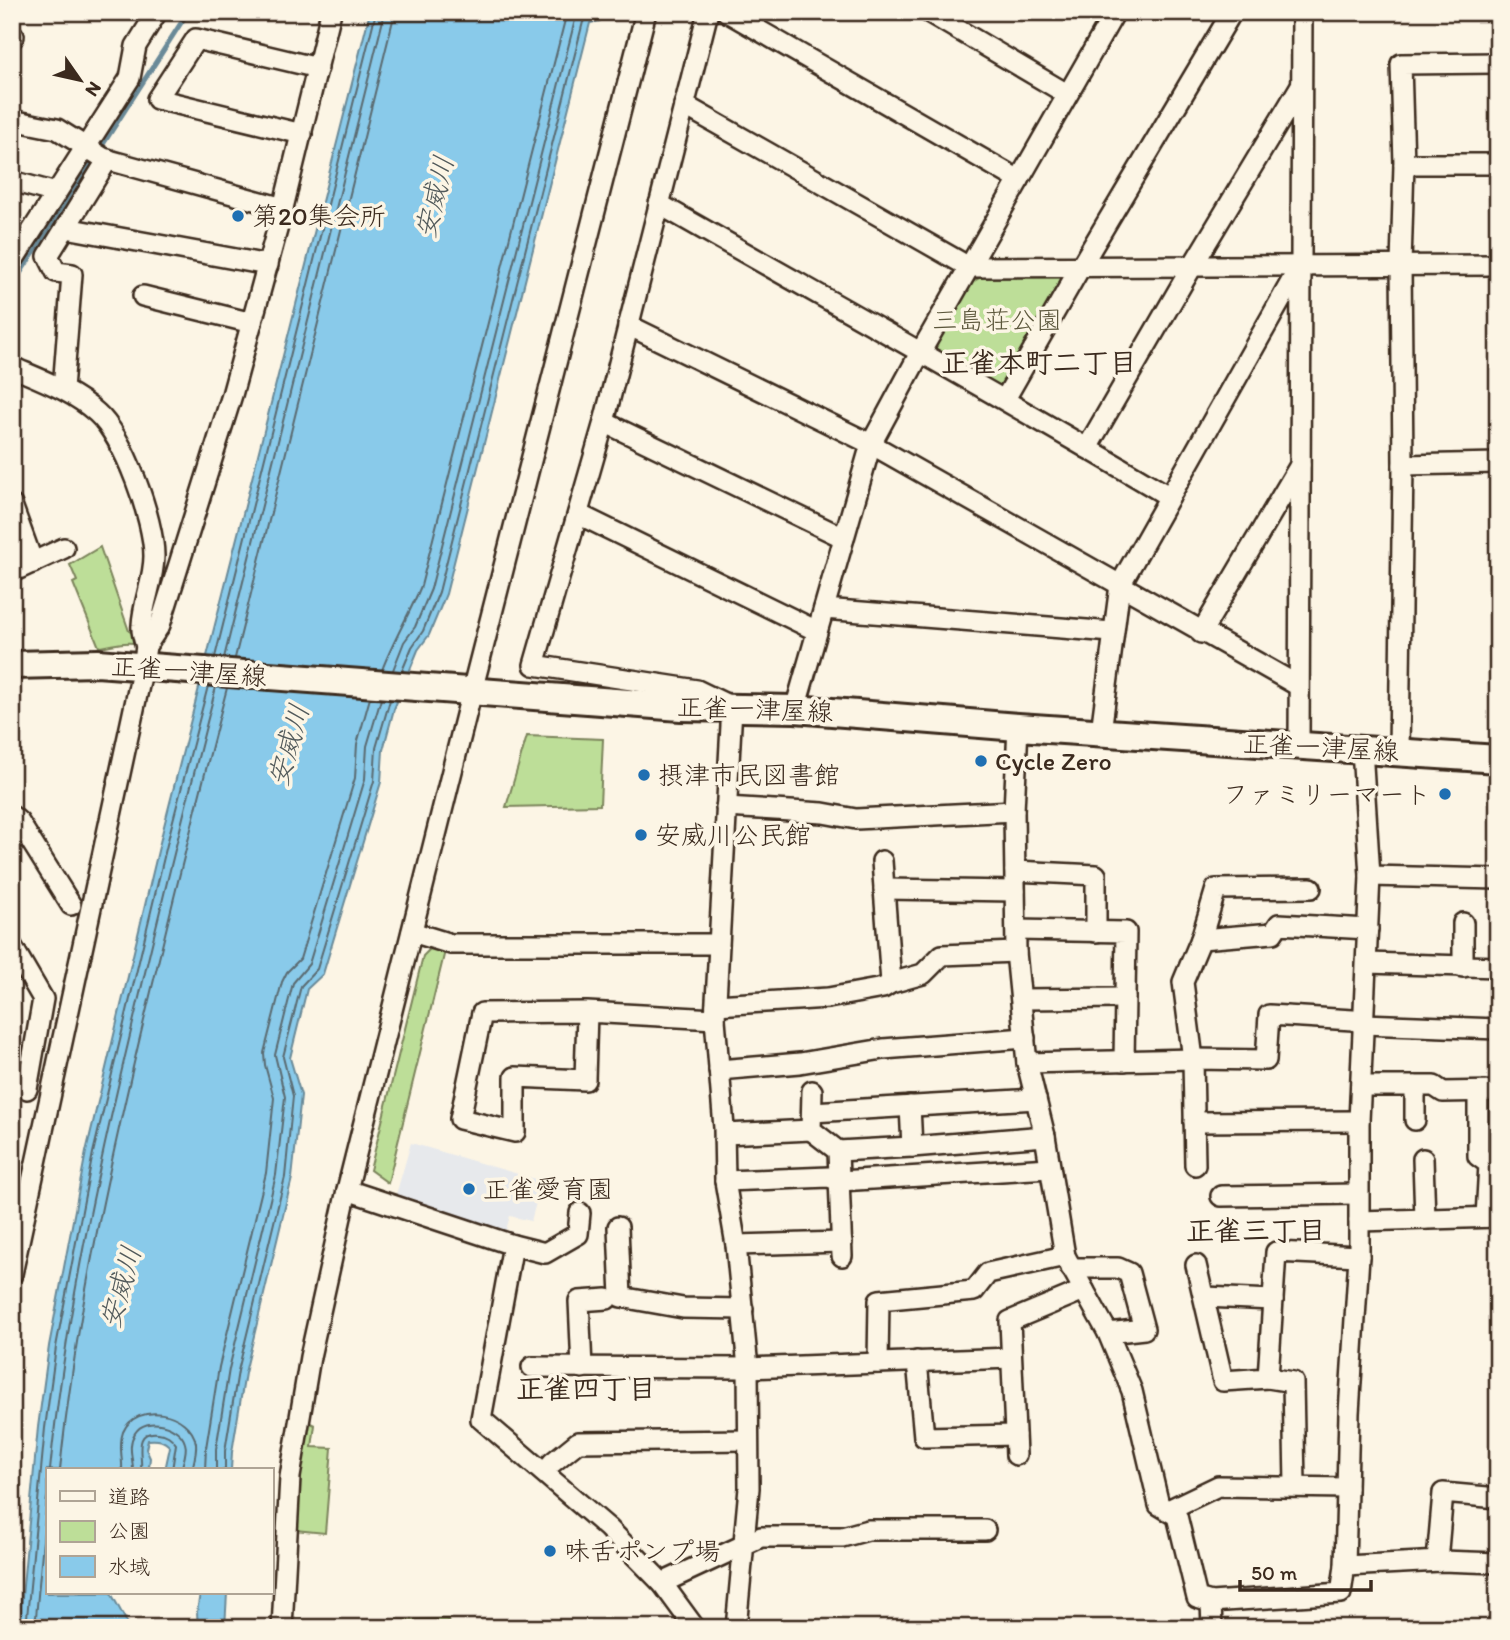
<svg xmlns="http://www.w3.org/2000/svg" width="1510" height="1640" font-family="Itim,'Klee One',sans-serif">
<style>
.built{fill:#e7e9ec}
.green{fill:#bdde98;stroke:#7c845b;stroke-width:2}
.water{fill:#89caea;stroke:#6a8a98;stroke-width:2}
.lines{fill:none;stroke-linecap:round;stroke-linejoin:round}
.shore{stroke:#5a6a70;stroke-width:2}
.stream{stroke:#6a8a98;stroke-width:5}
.street-casing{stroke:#3b2a1e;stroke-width:24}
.secondary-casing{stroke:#3b2a1e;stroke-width:32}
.street{stroke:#fcf5e5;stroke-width:19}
.secondary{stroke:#fcf5e5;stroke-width:26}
.poi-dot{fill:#1f6fb2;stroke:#fcf5e5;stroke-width:2.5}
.labels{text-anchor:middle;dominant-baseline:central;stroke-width:7;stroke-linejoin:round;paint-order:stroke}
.poi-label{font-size:26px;fill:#3b2a1e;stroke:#fcf5e5;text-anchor:start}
.park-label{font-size:26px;fill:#5c573c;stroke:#fcf5e5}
.street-label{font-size:26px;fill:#3b2a1e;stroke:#fcf5e5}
.water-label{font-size:28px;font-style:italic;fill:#525a5b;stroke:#fcf5e5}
.neighbourhood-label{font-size:28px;font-weight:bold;fill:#3b2a1e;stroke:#fcf5e5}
</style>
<rect width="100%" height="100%" fill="#fcf5e5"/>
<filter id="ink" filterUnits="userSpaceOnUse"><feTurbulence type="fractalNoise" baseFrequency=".0143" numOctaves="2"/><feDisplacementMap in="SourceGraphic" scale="14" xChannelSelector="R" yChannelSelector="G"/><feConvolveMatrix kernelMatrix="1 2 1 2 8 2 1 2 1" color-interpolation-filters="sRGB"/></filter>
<g filter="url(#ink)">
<path class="built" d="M411,1143l131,38 -11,40 -21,-5 -4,14 -111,-32z"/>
<g class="green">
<path d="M981,277h82l3,5 -62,109 -68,-35 -2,-8 37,-65z"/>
<path d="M100,547l29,84 4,2 1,10c-13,-2 -23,3 -35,4l-26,-64 4,-2 -7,-16z"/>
<path d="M527,736l76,3 -3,66 -94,2z"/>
<path d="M432,947l13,4 -57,232 -18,-13 53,-214z"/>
<path d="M306,1421l9,4 -3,22 20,1 -7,85 -30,-3z"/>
<path d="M448,1619l4,9h-112v-6z"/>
</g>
<g class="water">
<path d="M370,12h232l-2,9 -10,2 -144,571 -17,41 -11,15 -24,59 -11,41 -2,32 -58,192 -16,15 -17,69 11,37 -9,83 -47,195 -13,79 -1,18h-66l5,-23c-6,-7 -12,-8 -22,-7l-2,9 4,9 -1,9 -6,3h-96v123h64l19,35h-111l19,-201 11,-81 37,-194 77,-322z"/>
<path d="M200,1593h27l-2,35h-27l-1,-16z"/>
</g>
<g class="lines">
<g class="shore">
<path d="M215,657l161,-645"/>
<path d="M224,658l161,-646"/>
<path d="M235,658l160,-646"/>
<path d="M382,670c11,-29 27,-55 39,-84l146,-574"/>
<path d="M393,670l11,-28 11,-15 16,-38 144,-569 4,-8"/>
<path d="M402,671l10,-24 11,-16 16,-39 144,-570 12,-10"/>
<path d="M50,1470c15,-150 47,-297 82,-443 27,-114 55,-227 84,-340"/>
<path d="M60,1470c15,-148 47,-293 81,-437 28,-116 56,-231 86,-345"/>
<path d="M122,1470c1,-13 -4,-24 1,-38 13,-31 67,-21 73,11 1,9 -2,19 -4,27"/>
<path d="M133,1470c0,-13 -6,-24 2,-37 11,-18 45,-8 50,10 3,8 -2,19 -4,27"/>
<path d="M141,1470c2,-14 -9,-40 17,-37 9,1 13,4 18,11l-4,26"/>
<path d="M205,1470l1,-22 13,-81 47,-194 8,-75 -9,-33 -1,-12 18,-71 5,-10 13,-13 55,-181 2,-34 13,-46"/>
<path d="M216,1470v-21l13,-80 47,-194 9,-78 -10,-42 18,-72 16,-19 56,-185 2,-33 14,-47"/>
<path d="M225,1470v-19l13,-80 47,-194 8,-81 -10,-39 18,-71 16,-17 57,-188 2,-33 14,-48"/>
<path d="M26,1628l19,-200 11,-81 37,-194 77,-321 38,-146"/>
<path d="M35,1628l12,-131"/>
</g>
<path class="stream" d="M12,286l176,-274"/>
<g class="street-casing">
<g id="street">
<path d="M708,12l-104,410 -70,243 163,25 35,17 -17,312 9,109 1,53 11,64 12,123 1,120 -13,140"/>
<path d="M727,12l292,168"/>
<path d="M928,12l139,82"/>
<path d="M12,34l2,2 -2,3"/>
<path d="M684,105l285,162 529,-2"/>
<path d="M12,120l45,9 48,30 178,49"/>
<path d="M302,134l-145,-35 39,-60 122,29"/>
<path d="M1404,164h94"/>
<path d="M12,181l44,12"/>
<path d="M659,204c170,97 342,192 511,293"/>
<path d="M66,228l202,37"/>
<path d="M12,262l118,-184 6,-32 21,-34"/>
<path d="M143,296l109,27"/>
<path d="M628,325l243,119 426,241"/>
<path d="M12,367c30,13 61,24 85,46 27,24 57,107 57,143 0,24 -11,46 -12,69 -1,7 2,15 4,21"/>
<path d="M63,389l9,-115 -16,-2 -8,-16 60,-97"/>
<path d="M1005,399l76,-133 151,-254"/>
<path d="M604,422l240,116"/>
<path d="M1087,448l106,-183 107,-178"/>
<path d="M1403,465l95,-2"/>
<path d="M12,505l21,58"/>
<path d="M578,514l239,117"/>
<path d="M12,572l52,-24"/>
<path d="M824,609l288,23"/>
<path d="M1201,633l99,-168"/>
<path d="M795,709l76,-265 49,-91 195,-341"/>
<path d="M1018,727l-4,84 2,141 11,111 18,73 20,120 43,77 24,58 27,114 18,11 20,82 14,4 130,-9 4,-27 96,-5 57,2"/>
<path d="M1101,732l19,-147 180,-319"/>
<path d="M1299,746l3,-734"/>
<path d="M1399,751l4,-286 -2,-200 3,-101 -3,-100 97,-1"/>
<path d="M726,807l97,6 33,6 158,-8"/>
<path d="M12,816l7,6 52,83"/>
<path d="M882,861l9,122"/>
<path d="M1015,871l81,4v57"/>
<path d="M1370,876l128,3"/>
<path d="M884,889l131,2"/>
<path d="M1463,923v44"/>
<path d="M1016,930l110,2 -2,129"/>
<path d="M412,932l39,12h267"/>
<path d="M1201,939l72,-6 6,-9 89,5"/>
<path d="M12,946l31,53 -16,90"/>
<path d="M1367,963l131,4"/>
<path d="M1021,999l104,-1"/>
<path d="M716,1005l112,-7 55,-10 8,-5 32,-9 19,-19 74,-3"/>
<path d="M587,1012l-2,68 -70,-3v55l-55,-13 22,-106 105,-1 128,7"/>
<path d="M1027,1063l166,-4 73,1 3,-45 84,5 10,4 135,5"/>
<path d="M719,1070l81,-7 83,-14 142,-11"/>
<path d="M1361,1086h73l9,6 55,-1"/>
<path d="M1415,1086v34"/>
<path d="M812,1091l-1,39 27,21 4,105"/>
<path d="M1478,1092v64l11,8 -3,53"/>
<path d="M910,1106l2,41"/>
<path d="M812,1112l224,-13"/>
<path d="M1194,1122l165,-1"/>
<path d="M725,1134l86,-4"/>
<path d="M838,1151l74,-4 133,-11"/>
<path d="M1423,1159l2,60"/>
<path d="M1195,1165l-2,-106 -10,-77 18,-43 15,-50 95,-1"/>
<path d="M725,1181l104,-4 11,4 210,-13"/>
<path d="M347,1190l166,55 -32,174 127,109 54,55 33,45"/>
<path d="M1221,1196l136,-2"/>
<path d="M1359,1221l139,-4"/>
<path d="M618,1227l3,70 62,11 60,1"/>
<path d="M513,1245l32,8 33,-19 2,-21"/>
<path d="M736,1245l106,-3"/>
<path d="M1196,1265l27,116 45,-3 8,-126 83,4"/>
<path d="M1071,1268h47l11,5 15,56 -36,4"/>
<path d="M12,1274l131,-607 3,-21 14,-21 72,-230 51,-187 48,-196"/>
<path d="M1205,1297l68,3"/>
<path d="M917,1361l7,76 91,-2"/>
<path d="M878,1363l1,-63 95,-9 14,-18 77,-17"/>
<path d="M532,1367l216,1 263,-10"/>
<path d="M582,1368l-3,-67 28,-2"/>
<path d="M1268,1378l25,4 2,103"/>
<path d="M1016,1455l-6,-134 74,-31"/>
<path d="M552,1463l26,-21 170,-2"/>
<path d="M1168,1510l50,-24 129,2"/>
<path d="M1437,1561l6,-68 55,5"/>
<path d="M1345,1566l4,-153 10,-157v-135l11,-245 -8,-127"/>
<path d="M662,1583l99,-46h81l26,-7h117"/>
<path d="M1211,1602l1,26"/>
<path d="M282,1628l8,-151 20,-120 37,-167 125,-499 174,-679"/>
</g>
</g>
<g class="secondary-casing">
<path id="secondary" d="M12,665l85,-2 584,44 114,2 223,18 480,32"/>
</g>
<use href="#street" class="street"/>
<use href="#secondary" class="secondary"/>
</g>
</g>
<g class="poi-dot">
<circle cx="238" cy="216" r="7"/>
<circle cx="981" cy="761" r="7"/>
<circle cx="644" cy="775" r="7"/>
<circle cx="1445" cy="794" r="7"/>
<circle cx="641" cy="835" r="7"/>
<circle cx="469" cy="1189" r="7"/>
<circle cx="550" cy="1551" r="7"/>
</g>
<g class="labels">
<g class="poi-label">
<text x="252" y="216">第20集会所</text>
<text x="995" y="761">Cycle Zero</text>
<text x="658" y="775">摂津市民図書館</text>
<text x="1431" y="794" text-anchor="end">ファミリーマート</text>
<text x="655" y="835">安威川公民館</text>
<text x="483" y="1189">正雀愛育園</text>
<text x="564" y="1551">味舌ポンプ場</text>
</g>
<g class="park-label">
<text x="997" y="320">三島荘公園</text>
</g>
<g class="street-label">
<text transform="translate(189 671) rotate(4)">正雀一津屋線</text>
<text transform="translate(755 709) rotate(2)">正雀一津屋線</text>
<text transform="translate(1321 747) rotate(3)">正雀一津屋線</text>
</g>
<g class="water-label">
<text transform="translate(434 197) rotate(-76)">安威川</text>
<text transform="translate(288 745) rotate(-74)">安威川</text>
<text transform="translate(120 1287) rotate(-74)">安威川</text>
</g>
<g class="neighbourhood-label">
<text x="1039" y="362">正雀本町二丁目</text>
<text x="1256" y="1230">正雀三丁目</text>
<text x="586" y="1388">正雀四丁目</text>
</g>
</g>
<rect width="1510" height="1640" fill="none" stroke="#fcf5e5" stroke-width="42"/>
<rect x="21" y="21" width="1468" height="1598" fill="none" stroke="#3b2a1e" stroke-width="2.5" filter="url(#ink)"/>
<rect x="46" y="1468" width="228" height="126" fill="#fcf5e5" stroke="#afa495" stroke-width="2"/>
<rect x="60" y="1491" width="35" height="10" fill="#fcf5e5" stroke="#afa495" stroke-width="2"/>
<text x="108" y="1504" font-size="21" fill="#3b2a1e">道路</text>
<rect x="60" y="1521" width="35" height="21" fill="#bdde98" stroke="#afa495" stroke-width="2"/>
<text x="108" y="1538" font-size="21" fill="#3b2a1e">公園</text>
<rect x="60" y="1556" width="35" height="21" fill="#89caea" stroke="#afa495" stroke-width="2"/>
<text x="108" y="1574" font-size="21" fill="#3b2a1e">水域</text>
<g transform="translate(80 80) rotate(124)" stroke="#fcf5e5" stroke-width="5" paint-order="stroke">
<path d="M0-5L12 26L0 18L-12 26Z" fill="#3b2a1e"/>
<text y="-10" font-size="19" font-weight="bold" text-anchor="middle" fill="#3b2a1e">N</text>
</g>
<path d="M1240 1580v10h131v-10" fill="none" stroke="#3b2a1e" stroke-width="3.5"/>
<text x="1251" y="1580" font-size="21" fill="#3b2a1e" stroke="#fcf5e5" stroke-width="5" paint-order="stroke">50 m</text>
</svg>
